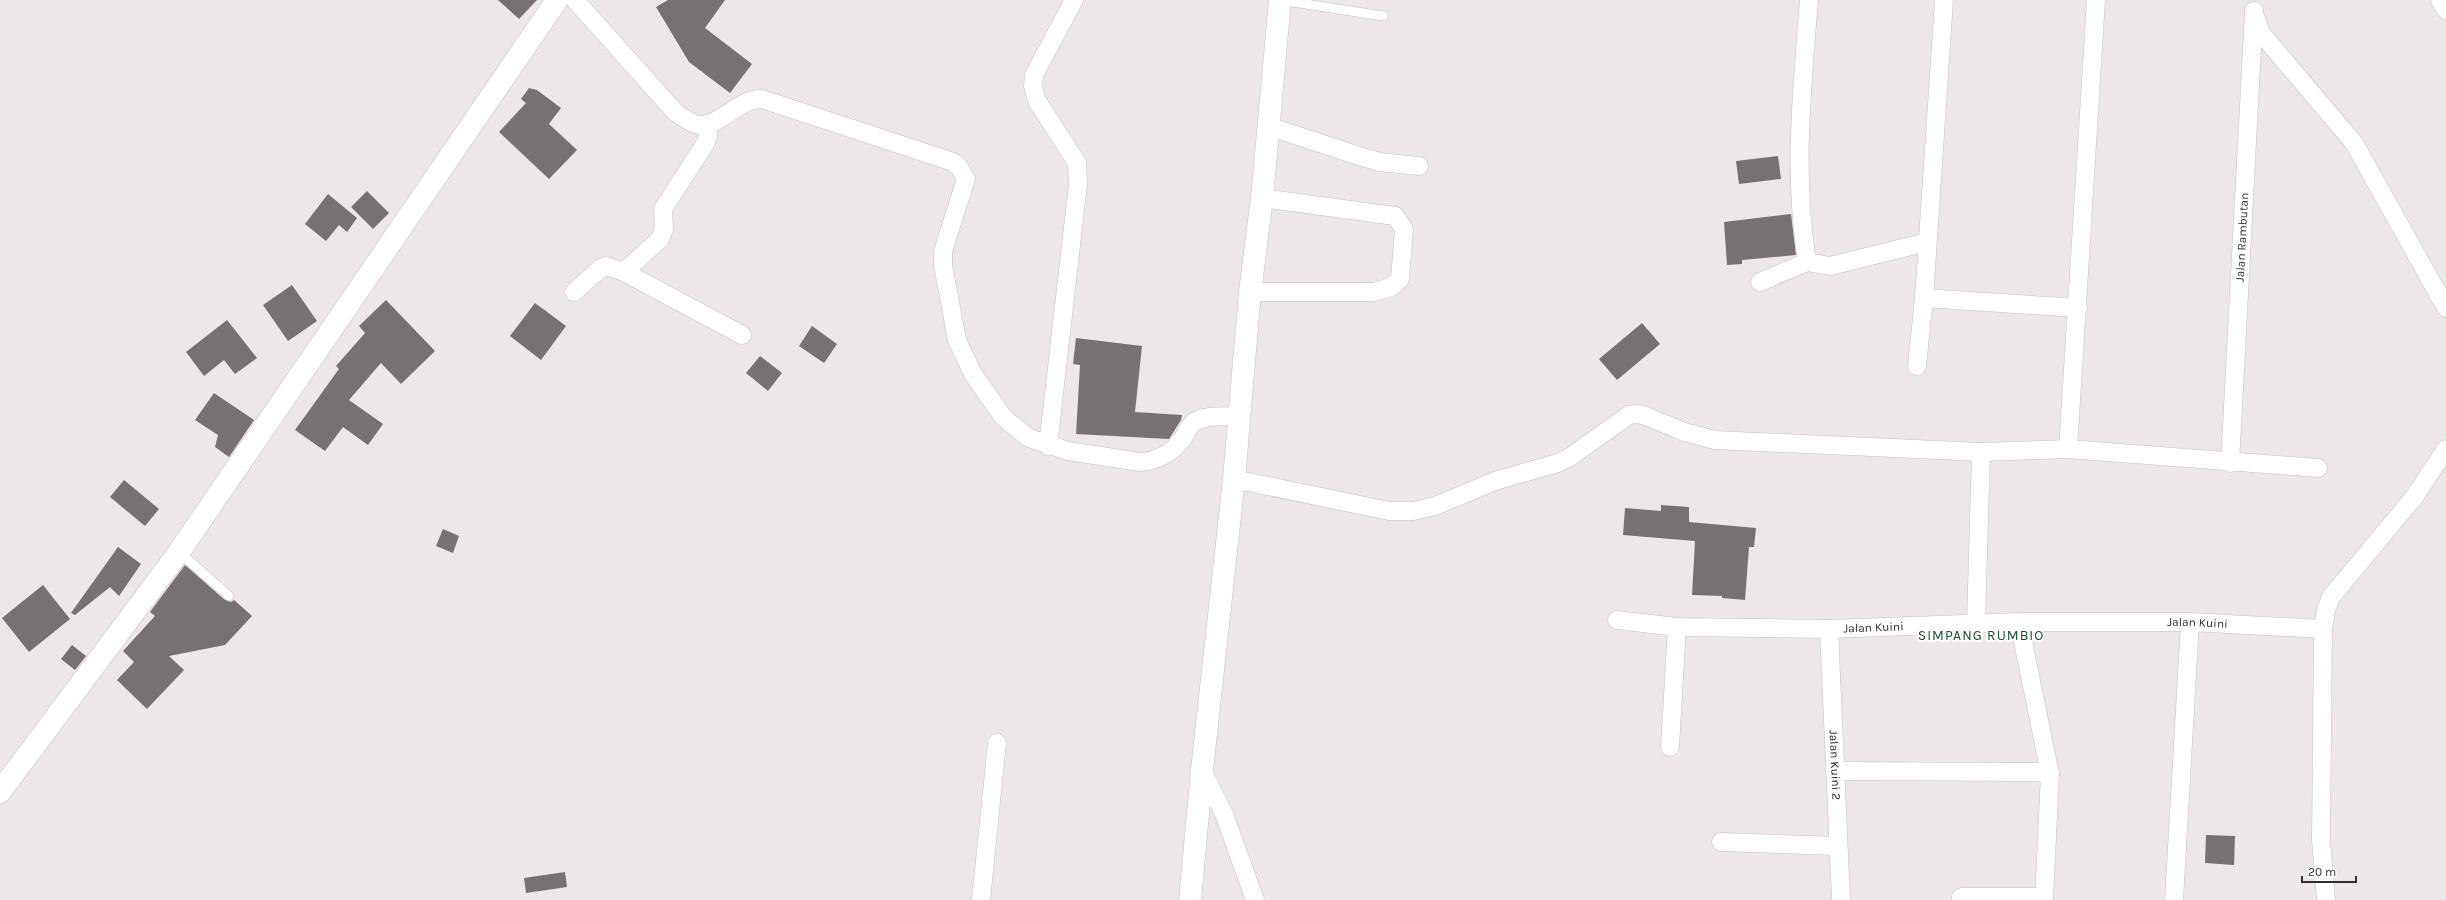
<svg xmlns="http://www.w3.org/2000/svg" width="2446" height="900" font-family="Karla,sans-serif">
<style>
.building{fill:#777172}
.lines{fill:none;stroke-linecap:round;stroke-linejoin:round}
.lane-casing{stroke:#c4bebf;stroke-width:10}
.street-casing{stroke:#c4bebf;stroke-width:19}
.secondary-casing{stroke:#c4bebf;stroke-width:23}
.lane{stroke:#fff;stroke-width:9}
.street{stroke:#fff;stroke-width:18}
.secondary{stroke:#fff;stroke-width:22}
.labels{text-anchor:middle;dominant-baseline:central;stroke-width:4;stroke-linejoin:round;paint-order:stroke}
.street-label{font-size:12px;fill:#312e2f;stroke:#fff}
.quarter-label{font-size:14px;letter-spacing:1px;fill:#155031;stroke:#fff}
</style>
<rect width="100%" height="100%" fill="#eee7e8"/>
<g class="building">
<path d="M498,0h39l-18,19z"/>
<path d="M668,0h57l-20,28 47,36 -22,29 -41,-31 -33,-55z"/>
<path d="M529,88l8,2 24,18 -12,16 28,26 -28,29 -50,-47 27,-29 -5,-4z"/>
<path d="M1778,156l3,23 -42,5 -3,-23z"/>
<path d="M367,191l22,22 -16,16 -22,-22z"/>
<path d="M328,194l29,24 -10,14 -8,-7 -13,16 -21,-17z"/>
<path d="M1791,214l5,41 -54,5v4l-15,1 -3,-43z"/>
<path d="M292,285l25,36 -29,20 -25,-36z"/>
<path d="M386,300l49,51 -34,33 -20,-21 -32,37 34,24 -15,21 -25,-18 -18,24 -30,-21 44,-61 -3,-3 29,-33 -6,-7z"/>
<path d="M535,303l31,23 -25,34 -31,-24z"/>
<path d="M227,320l30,38 -22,16 -11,-14 -20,16 -18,-24z"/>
<path d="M1642,323l18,21 -43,36 -18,-21z"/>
<path d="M812,326l25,18 -13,19 -25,-17z"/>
<path d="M1076,338l66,8 -7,66 47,3 -1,5 -12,19 -93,-5 4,-69 -7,-1z"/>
<path d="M760,356l22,17 -14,18 -22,-18z"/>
<path d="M214,393l40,27 -25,37 -14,-10 3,-12 -23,-15z"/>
<path d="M124,480l35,29 -14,17 -35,-29z"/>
<path d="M1661,505l28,2v15l67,6 -2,19h-5l-4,53 -23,-2v-2l-30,-1 3,-54 -72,-6 2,-27 36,3z"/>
<path d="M443,529l16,7 -6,17 -17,-7z"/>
<path d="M118,547l23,17 -22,32 -9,-9 -35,28 -4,-2z"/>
<path d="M185,565l40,35 6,2 3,-2 18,16 -27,29 -56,11 15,14 -37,39 -30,-29 17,-18 -11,-11 32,-35 -5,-4z"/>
<path d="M43,585l27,34 -41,33 -27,-34z"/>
<path d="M72,645l14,11 -11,14 -14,-11z"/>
<path d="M2206,835l29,1 -1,29 -29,-2z"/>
<path d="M565,872l2,15 -41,6 -2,-15z"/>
</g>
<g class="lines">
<g class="lane-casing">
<g id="lane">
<path d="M1280,0l103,16"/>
<path d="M179,552l50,44"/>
</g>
</g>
<g class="street-casing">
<g id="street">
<path d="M575,0l101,113c7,4 15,11 23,12 21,2 39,-27 63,-26l191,63 6,5 7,12 -23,72v14l14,75 16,34 31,44 25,20 39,13 72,11c15,-1 30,-8 40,-20 6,-6 7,-15 14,-20 12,-8 32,-5 45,-6"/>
<path d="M2440,0l6,10"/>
<path d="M2255,16l6,17 93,110 92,165"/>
<path d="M1268,126l91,30 21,6 39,4"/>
<path d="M1807,262c-14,-88 -5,-174 2,-262"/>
<path d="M624,272l118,63"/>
<path d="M1760,282l47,-20 23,4 97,-24"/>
<path d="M574,292l27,-24 5,-2 18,6 36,-33 4,-10 -1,-20 42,-65 3,-7 -1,-13"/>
<path d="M1250,292h124l17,-5 9,-8 4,-50 -9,-13 -133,-18"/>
<path d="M1924,298l154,10"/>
<path d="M1917,366l7,-68 20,-298"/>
<path d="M1048,446l30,-262 -1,-21 -40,-62 -4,-15 1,-11 40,-75"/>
<path d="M2068,449l28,-449"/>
<path id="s1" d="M2230,463l24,-452"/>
<path d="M1234,479l155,32h24l22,-5 60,-25 63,-18 12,-6 59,-42 9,-1 8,2 38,16 31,8 266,12 87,-3 250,19"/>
<path id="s2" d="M1617,620l60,7 152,2 190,-7h171l133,7"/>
<path d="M1976,622l5,-170"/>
<path d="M2019,622l31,152"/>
<path id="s3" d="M1829,629l12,271"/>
<path d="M1670,747l7,-120"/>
<path d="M1202,770l22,44 31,86"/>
<path d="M1835,771l202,1 13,2 -6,126"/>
<path d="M1721,842l117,4"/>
<path d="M1961,897h83"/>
<path d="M981,900l16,-157"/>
<path d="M2174,900l16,-278"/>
<path d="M2326,900l-5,-60 2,-211 3,-19 5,-13 84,-101 31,-47"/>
</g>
</g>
<g class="secondary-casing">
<g id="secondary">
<path d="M0,792l179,-240 378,-552"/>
<path d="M1190,900l12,-130 32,-291 16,-187 12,-94 18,-198"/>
</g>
</g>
<use href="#lane" class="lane"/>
<use href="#street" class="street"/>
<use href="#secondary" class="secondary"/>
</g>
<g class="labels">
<g class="street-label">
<text stroke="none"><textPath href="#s1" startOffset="226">Jalan Rambutan</textPath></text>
<text stroke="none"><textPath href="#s2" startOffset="581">Jalan Kuini</textPath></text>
<text stroke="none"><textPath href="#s2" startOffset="257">Jalan Kuini</textPath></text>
<text stroke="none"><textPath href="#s3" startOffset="136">Jalan Kuini 2</textPath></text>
</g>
<g class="quarter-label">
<text x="1981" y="635">SIMPANG RUMBIO</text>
</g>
</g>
<path d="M2302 876v6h54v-6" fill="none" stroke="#312e2f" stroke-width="2"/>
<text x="2308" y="876" font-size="12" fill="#312e2f" stroke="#ffffff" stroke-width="3" paint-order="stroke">20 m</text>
</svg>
